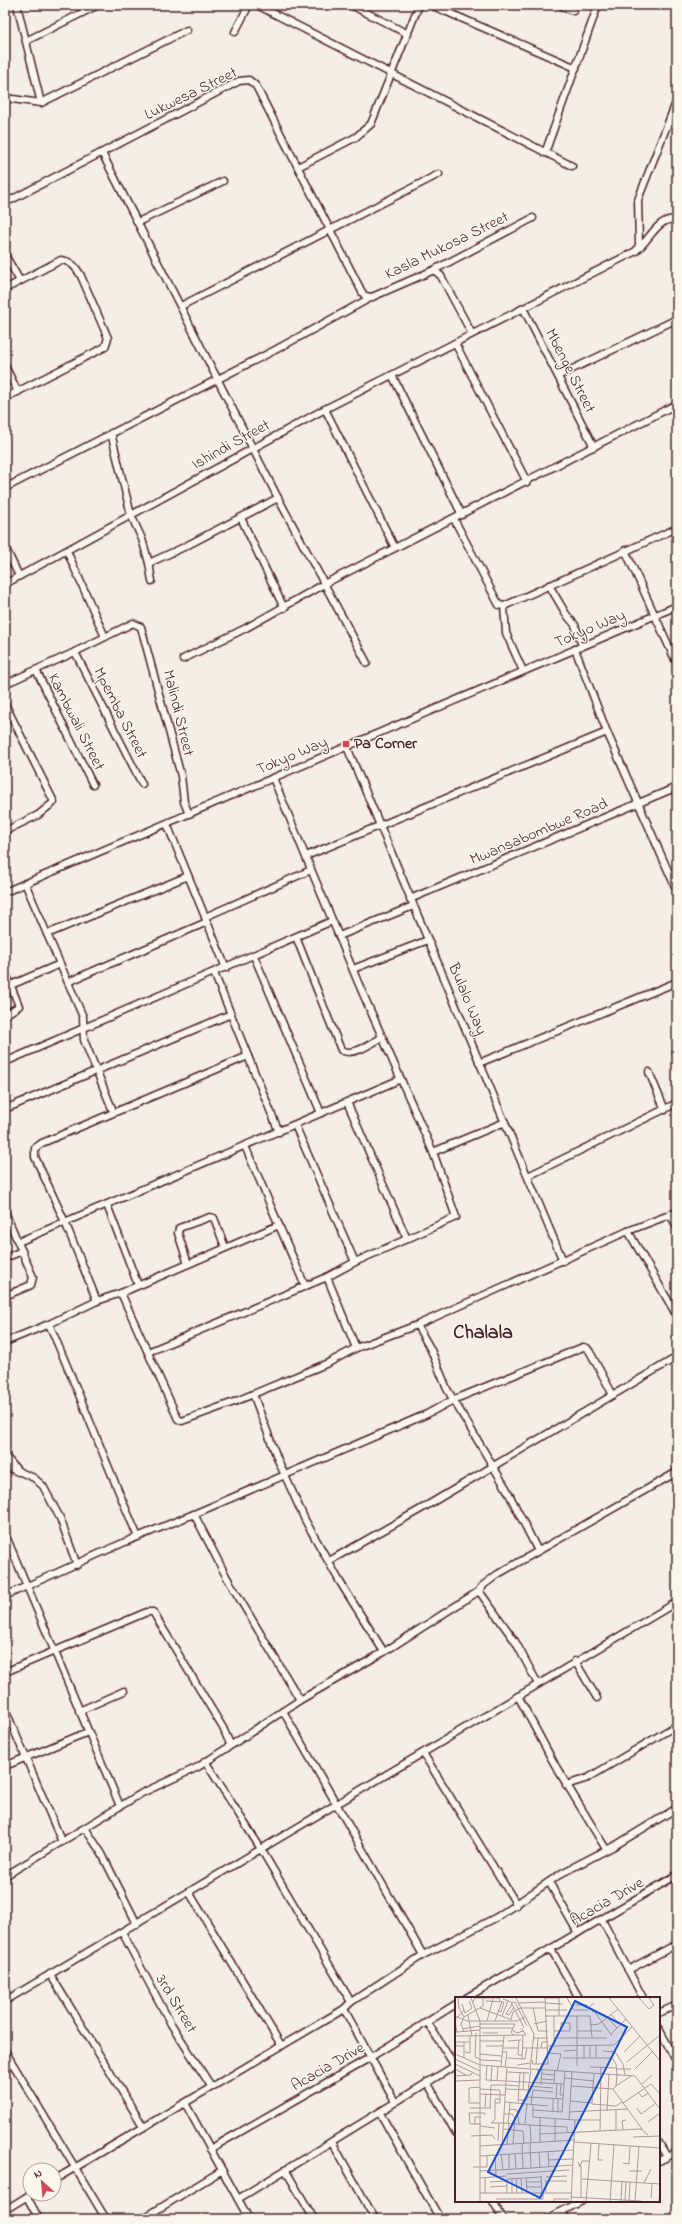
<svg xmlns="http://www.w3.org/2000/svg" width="682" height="2224" font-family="'Indie Flower',sans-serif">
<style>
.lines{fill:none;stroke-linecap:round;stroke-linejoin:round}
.minor-casing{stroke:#4a1f2b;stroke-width:9}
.minor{stroke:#fbf7ec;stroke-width:6}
.poi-dot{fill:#d1495b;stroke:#fbf7ec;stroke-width:1.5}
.labels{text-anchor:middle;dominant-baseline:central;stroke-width:3;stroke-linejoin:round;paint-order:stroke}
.street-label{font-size:16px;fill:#4a1f2b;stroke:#fbf7ec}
.poi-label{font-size:16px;font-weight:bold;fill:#4a1f2b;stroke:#fbf7ec;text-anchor:start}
.district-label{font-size:20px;font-weight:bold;fill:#4a1f2b;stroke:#fbf7ec}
.inset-road{fill:none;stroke:#b09b9a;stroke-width:1}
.view{fill:#1d4ed8;fill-opacity:0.15;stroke:#1d4ed8;stroke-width:2}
.inset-edge{fill:none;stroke:#4a1f2b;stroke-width:2}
</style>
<rect width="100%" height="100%" fill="#f4eee4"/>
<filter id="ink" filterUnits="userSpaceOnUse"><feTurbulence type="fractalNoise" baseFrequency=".025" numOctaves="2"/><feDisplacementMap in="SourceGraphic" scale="8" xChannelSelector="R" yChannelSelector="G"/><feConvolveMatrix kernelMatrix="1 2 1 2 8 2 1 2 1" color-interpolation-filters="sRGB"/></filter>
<g filter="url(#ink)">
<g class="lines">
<g class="minor-casing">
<g id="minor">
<path d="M17,5l24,98"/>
<path d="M257,5l315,161"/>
<path d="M351,5l57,29"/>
<path d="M431,5l145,63"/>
<path d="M560,5l13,6"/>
<path d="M235,32l14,-27"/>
<path d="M26,41l72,-36"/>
<path d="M5,98l36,5 146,-73"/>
<path d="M102,153l176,345 89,165"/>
<path d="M545,153l53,-148"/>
<path d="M298,167l58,-30 15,-13 48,-119"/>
<path d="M5,203l234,-122 10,-1 7,6 106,206 3,4 7,1"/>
<path d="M138,222l85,-41"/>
<path d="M638,249c12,-10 21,-33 39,-29"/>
<path d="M5,255l15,26"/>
<path d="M434,270l7,6 31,58"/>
<path d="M5,289l56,-29c10,1 15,7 20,16l27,62 -3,9 -100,51"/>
<path d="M181,306l258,-132"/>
<path d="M523,308l71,139"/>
<path d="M455,343l72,139"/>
<path d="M5,366l13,26"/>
<path d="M392,375l70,140"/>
<path d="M558,376l119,-57"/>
<path d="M325,409l70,139"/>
<path d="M111,433l20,82 11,24 7,24"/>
<path d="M5,488l272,-139 95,-52 62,-27 99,-52"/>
<path d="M241,518l43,90"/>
<path d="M454,519l45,86 5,1 173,-78"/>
<path d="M5,547l14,29"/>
<path d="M625,550l52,114"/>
<path d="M67,551l38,86"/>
<path d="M152,581l-3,-18 35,-16 94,-49"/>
<path d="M5,584l320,-175 311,-158 3,-6 -1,-45 3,-8 36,-92"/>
<path d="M549,585l17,29 9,11 7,21"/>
<path d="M504,606l2,27 17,38"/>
<path d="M575,649l32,83 70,159"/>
<path d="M75,652l67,132"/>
<path d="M183,659l63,-31 80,-45 351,-179"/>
<path d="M36,670l57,115"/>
<path d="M5,684l70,-32 58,-29 8,4 40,149 3,26 5,12"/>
<path d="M5,704l49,98 -16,13 -33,16"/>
<path d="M347,747l216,514"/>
<path d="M167,824l59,144"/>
<path d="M306,856l301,-124"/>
<path d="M25,883l58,134 1,23 29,71"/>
<path d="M5,892l672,-286"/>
<path d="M410,899l267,-112"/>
<path d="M205,917l106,-47"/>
<path d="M47,934l141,-58"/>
<path d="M339,936l74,-30"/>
<path d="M296,937l45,113c13,7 30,-7 42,-13"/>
<path d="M254,956l67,157"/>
<path d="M353,969l75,-29"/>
<path d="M5,971l14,35 -14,9"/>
<path d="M214,973l65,159"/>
<path d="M68,982l139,-60"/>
<path d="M11,985l49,-21"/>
<path d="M676,1052l1,2"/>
<path d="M5,1062l327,-141"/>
<path d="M479,1063l198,-81"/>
<path d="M649,1072l16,38"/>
<path d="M347,1102l60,137"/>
<path d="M5,1109l226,-95"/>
<path d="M295,1125l60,137"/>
<path d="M245,1146l60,140"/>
<path d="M433,1152l72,-30"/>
<path d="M528,1176l149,-73"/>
<path d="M107,1205l31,80"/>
<path d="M5,1212l28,65 -2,8 -26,11"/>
<path d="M670,1214l7,13"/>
<path d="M628,1231l49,-19"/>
<path d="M18,1242l383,-163"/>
<path d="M5,1258l17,-7"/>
<path d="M188,1264l-10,-31 1,-5 31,-11 4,1 11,29"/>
<path d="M327,1277l29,71"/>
<path d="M121,1293l57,126 4,2 52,-19 94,-39 28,-15 61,-23 211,-94 49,85"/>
<path d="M97,1301l-32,-79 -30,-65v-9l7,-5 206,-87"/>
<path d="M49,1324c31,70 58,142 89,213"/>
<path d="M417,1325l14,25 16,39 59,99 32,63"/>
<path d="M5,1342l44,-18 48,-23 24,-8 158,-68"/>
<path d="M148,1352l179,-75 28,-15 101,-45 -23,-65 -73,-165 -87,-209"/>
<path d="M253,1394l25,66 27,60 35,62 44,70"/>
<path d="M5,1456l13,15 16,7 9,8 17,32 17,47"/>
<path d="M5,1466l13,6"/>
<path d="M194,1514l233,-100 26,-14 130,-53 4,1 3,4 23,43"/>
<path d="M5,1534l115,272"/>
<path d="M329,1561l92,-52 256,-152"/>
<path d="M479,1591l36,50 23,43"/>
<path d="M5,1596l120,-54 69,-28 32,62 74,124"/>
<path d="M575,1661l22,37"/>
<path d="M5,1672l142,-60h6l70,116 7,16"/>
<path d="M518,1696l37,69 51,84"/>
<path d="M5,1709l57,133"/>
<path d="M79,1711l45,-20"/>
<path d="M423,1753l94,152"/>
<path d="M205,1761l56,88 90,153"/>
<path d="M5,1766l83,-34"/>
<path d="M566,1785l22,-7 89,-53"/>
<path d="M85,1828l17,26 35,70"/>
<path d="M5,1876l137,-83 56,-26 102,-67 84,-48 95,-61 2,-4 17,-13 179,-102"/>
<path d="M549,1882l29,51"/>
<path d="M189,1892l92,153"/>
<path d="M602,1920l41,78"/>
<path d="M122,1932l49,92 40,62"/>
<path d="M551,1949l28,49"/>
<path d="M423,1955l74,-38 65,-44 54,-28 61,-37"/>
<path d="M628,1970l49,-26"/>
<path d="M50,1974l93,152"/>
<path d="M466,1998l211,-123"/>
<path d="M5,2001l672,-399"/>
<path d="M344,2009l51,93"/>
<path d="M659,2013l18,-8"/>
<path d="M428,2023l26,42"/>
<path d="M659,2029l18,33"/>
<path d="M5,2051l101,168"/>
<path d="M427,2082l29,51"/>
<path d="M185,2103l64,116"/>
<path d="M380,2113l60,106"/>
<path d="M332,2142l43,77"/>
<path d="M659,2143l8,14"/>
<path d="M210,2149l161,-92 85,-53"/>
<path d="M659,2161l18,-9"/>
<path d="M286,2171l28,48"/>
<path d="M54,2180l290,-171 7,-7 72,-47 -140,-244"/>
<path d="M27,2197l12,22"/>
<path d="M238,2199l218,-134"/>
<path d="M493,2201l10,18"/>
<path d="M5,2210l26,-16"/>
<path d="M562,2212l4,7"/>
<path d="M142,2219l79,-48"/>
<path d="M547,2219l35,-18"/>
</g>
</g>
<use href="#minor" class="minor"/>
</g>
</g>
<rect class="poi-dot" x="342" y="740" width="8" height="8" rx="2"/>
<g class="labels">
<g class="street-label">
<text transform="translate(191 94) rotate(-26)">Lukwesa Street</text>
<text transform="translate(447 246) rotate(-26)">Kasla Mukosa Street</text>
<text transform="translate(570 371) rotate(63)">Mbenge Street</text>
<text transform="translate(231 445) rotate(-29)">Ishindi Street</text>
<text transform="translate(590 629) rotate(-23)">Tokyo Way</text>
<text transform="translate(120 713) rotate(63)">Mpemba Street</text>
<text transform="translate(178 713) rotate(76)">Malindi Street</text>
<text transform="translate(76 722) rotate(63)">Kambwali Street</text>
<text transform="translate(292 756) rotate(-23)">Tokyo Way</text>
<text transform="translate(539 832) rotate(-23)">Mwansabombwe Road</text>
<text transform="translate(467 999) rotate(67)">Bulalo Way</text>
<text transform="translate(607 1902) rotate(-30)">Acacia Drive</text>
<text transform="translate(176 2004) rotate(59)">3rd Street</text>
<text transform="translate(328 2067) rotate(-30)">Acacia Drive</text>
</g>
<g class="poi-label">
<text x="354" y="744">Pa Corner</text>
</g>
<g class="district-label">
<text x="483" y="1333">Chalala</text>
</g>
</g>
<g transform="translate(455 1997)">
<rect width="205" height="205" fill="#f4eee4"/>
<path class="inset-road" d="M3,1l1,10 5,9M16,1l9,23v180M61,1l18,36 -4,35M90,1h14M104,1v18M112,1l7,12h14M154,1l51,63M184,1l10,11 5,-4 -5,-7M48,2l8,3 13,26M31,4l18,1 -3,10 -3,-1M18,5l2,-4h24l1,3M56,6l4,-1 12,24M63,6l27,-1M90,6l18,1M7,7l3,9 7,-5 -3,-7M57,7l-6,10 3,1 5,-8M120,8h12l1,3 6,-5M25,11l32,12M78,11l5,23h10M90,13h22M137,15l2,-1 18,25M156,17l8,10M13,18l4,21M0,19l12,5h50l8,-4M47,19l6,-15M90,19h45l2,22M99,19v30M122,19v50M152,20l10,11M56,22l2,-7 7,-4h25M32,24l6,-22M40,24l7,-20M25,27h35l-4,8 2,3M79,27l13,-3M136,28l8,-1 19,-15M25,31h33M7,32l18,-3M57,33l5,3 6,-2M99,34h16v-8h-9v8M122,34h25M2,35l23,-2M9,35l-3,-8 3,-7 19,-11v-8M2,36l-2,-13 9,-10M21,36l-1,24 5,2M28,36h15M156,37l15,-15M0,39l71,-1 -5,-7M78,41h15M99,41h53M64,43l-1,15h4M25,44h24M53,44l13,-1M0,45h15M0,45l1,4h8M141,48v13M31,49h17M93,49l66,-1 18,-18M48,51h16M68,51h25M86,51l1,-6h6M109,54l13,-1M148,54l12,1 8,12 2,11M10,55l5,1v-17M48,55h4l-2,15M169,55l16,-16M93,56l13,1 -4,17M0,57l25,11 50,4M25,57l22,2M9,61v-16M52,61l18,1 2,-11M108,61h49l4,6 1,11 -1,11 -3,3M129,61v-13M135,61v-13M0,62l25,12M67,62l1,-24M25,63l22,1M77,63l1,4h15l-3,-66M172,65l33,-27M0,67l25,12M81,67l2,-26M62,68l13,-2M32,69l-1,14 78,4M46,70l3,-31M135,70l27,1M0,72l11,6M162,72h14M180,72l17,-17M52,75l22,1M87,77l13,1M0,79l16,-1 1,-2M110,81l28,3M79,82h3l1,-10M87,82l13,1M42,83l1,-14M0,84l25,-1M36,85l1,-16M99,87l1,-14M106,87l-1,11h4M187,87l10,-9M51,88l13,1M86,88l1,-15M73,89l25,2M116,89l42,3M161,89l15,-10M25,90l-11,1v15h11M25,92l20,1v13h-5M50,92l23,1M158,92l29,40M68,93l1,-17M184,96l3,4 7,-4M25,97l25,1M73,100l35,2M45,102h-5v20l-4,4h12M101,102l1,-15M63,103h9l4,-31 104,7 25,33M115,104l22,2 2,-30M50,105l43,4M63,105l2,-29M168,106l28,-19 9,10M76,107l2,-14 20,2M137,107l24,2 6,-4M78,108v12l42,3 -4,81M30,110l1,-13M15,111h21M35,111l1,-23h15M182,111l4,6 15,-11M54,112l8,1 2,14M78,113l29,2 3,-41M161,113v20M152,114l2,-37M98,115v-13M103,115v-13M114,115l59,-3M49,117h8l3,4 -2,26M85,121v25M100,122v22M114,123l3,-48M120,123h25M193,125l12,-9M48,126l27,2 1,18M53,126l2,-20M20,127v-7h6M26,127h-11l-1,-11h16v2M70,127l2,-20M75,128l37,2v5M25,129l15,2M48,132l20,2 1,13M168,133l-1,-9 4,-1M145,134l1,-64M84,137l102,-5 7,6M16,139l21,-1 3,4M178,140l27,-1M43,144l1,-18M119,145l86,6M67,147l1,24M144,147l-1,16h5M47,148l5,-78M52,148l2,-22M25,149l95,-6M93,154l1,16M84,155l1,15M46,157l2,16M54,157v15M60,157l1,15M40,158l1,22M25,159l93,-6M93,163l25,-1M123,165l2,5 2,-6h7M168,166l6,1 1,-18M18,170h14v-12M76,171l42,-3M25,174l51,-3 -1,-25M174,174h13M52,177l62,-4M86,179l1,17M91,180l21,-1M25,181l27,-2M61,181l1,15M66,181l1,15M71,181l1,15M52,182l34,-2M52,182v14M57,182v14M127,182l78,5M91,183v13M91,184h21M35,185l17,-1M71,185h15M189,186l7,-14M35,190l17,-1M71,190h15M25,196h91M30,196v-15M116,200l70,4M126,200v-31M196,201l1,-14M41,202h47v-6M99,204v-2h15M131,204l5,-58M155,204l4,-56M166,204l1,-20M170,204l1,-19M174,204l1,-19M180,204l4,-55M204,204l1,-18"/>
<path class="view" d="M120,4l52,26 -87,171 -52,-26z"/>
<rect width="205" height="205" class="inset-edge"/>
</g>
<rect width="682" height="2224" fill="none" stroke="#fbf7ec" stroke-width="20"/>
<rect x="10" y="10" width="662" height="2204" fill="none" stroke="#4a1f2b" stroke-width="1.5" filter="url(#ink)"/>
<g transform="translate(42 2182) rotate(333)"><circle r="19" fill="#fbf7ec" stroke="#b4a19f"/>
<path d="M0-3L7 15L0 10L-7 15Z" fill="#d1495b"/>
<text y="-6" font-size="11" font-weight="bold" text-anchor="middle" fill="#4a1f2b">N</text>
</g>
</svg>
